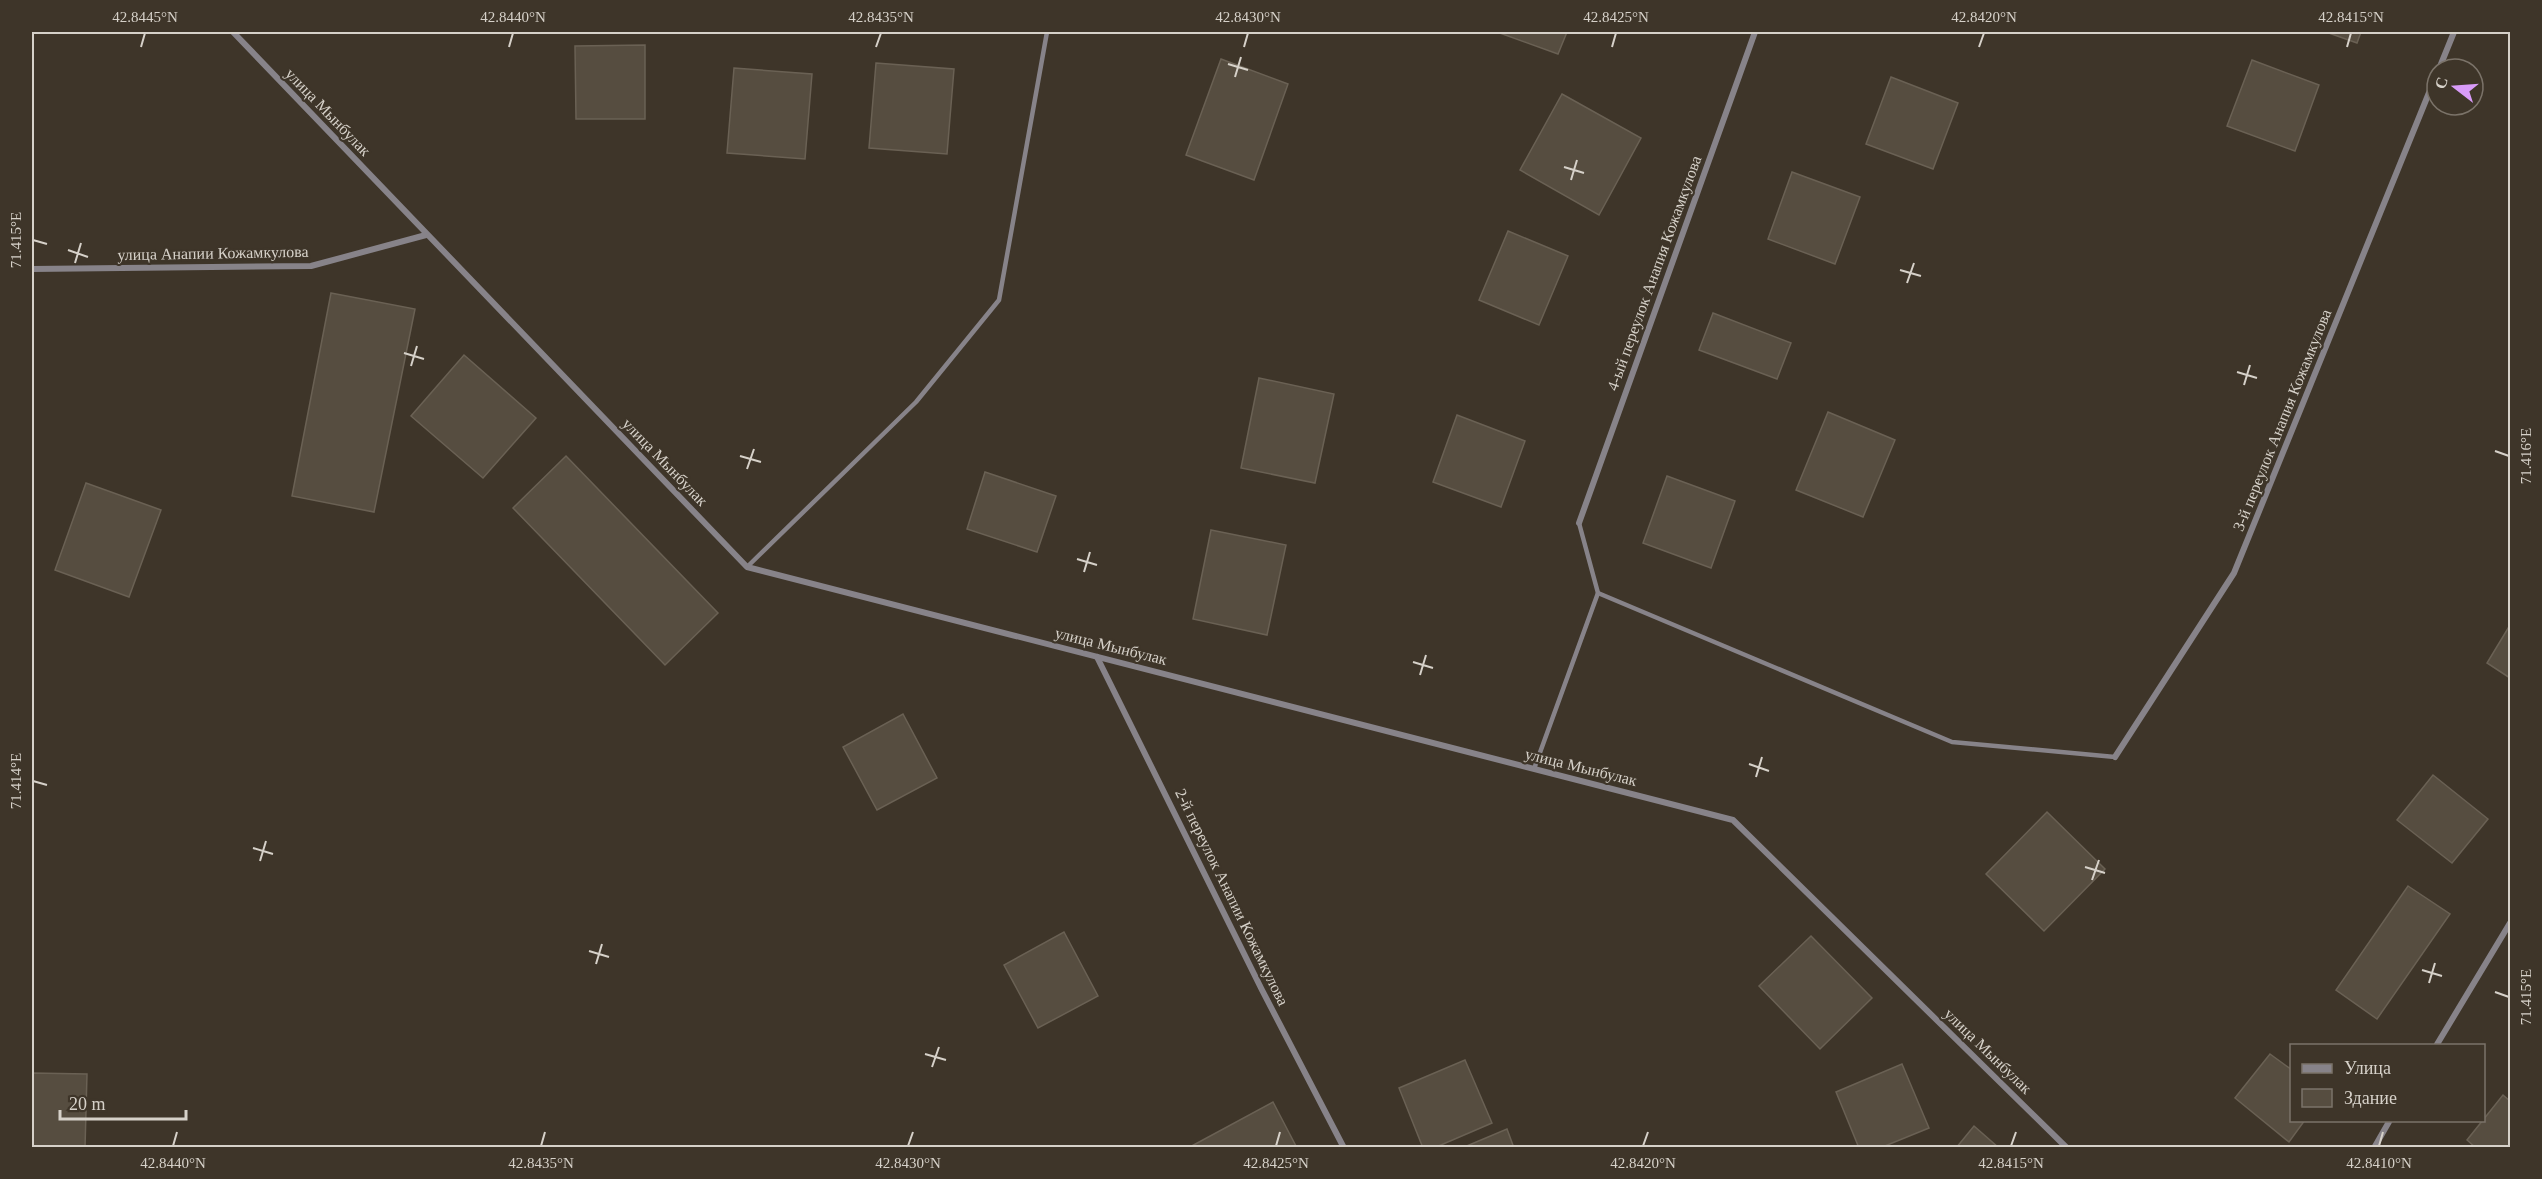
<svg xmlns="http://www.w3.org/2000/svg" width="2542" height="1179" font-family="Georgia,serif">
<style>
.building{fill:#564d40;stroke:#6a6154;stroke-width:1.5}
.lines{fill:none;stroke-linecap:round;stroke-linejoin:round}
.lane{stroke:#878389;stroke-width:4.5}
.street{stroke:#878389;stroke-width:6}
.ticks{fill:none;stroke:#d6d1c9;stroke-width:2}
.labels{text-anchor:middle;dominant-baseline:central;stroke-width:4.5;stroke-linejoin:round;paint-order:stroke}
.street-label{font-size:16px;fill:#d6d1c9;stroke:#3e3529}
.neatline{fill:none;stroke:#d6d1c9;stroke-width:2}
.ticks-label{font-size:15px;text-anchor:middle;fill:#d6d1c9}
</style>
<rect width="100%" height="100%" fill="#3e3529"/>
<g class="building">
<path d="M1497,32h70l-9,22z"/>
<path d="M2326,32h35l-4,11z"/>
<path d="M645,45v74h-69l-1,-73z"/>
<path d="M1221,59l67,25 -34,96 -68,-25z"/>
<path d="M2252,60l67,25 -24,66 -68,-25z"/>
<path d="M876,63l78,6 -7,85 -78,-6z"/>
<path d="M734,68l78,6 -7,85 -78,-6z"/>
<path d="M1891,77l67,26 -25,66 -67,-25z"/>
<path d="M1562,94l79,44 -42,77 -79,-45z"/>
<path d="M1792,172l68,25 -25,67 -67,-25z"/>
<path d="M1508,231l60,25 -29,69 -60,-25z"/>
<path d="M331,293l84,16 -41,203 -82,-16z"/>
<path d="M1713,313l78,30 -14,36 -78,-29z"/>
<path d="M464,355l72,63 -53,60 -72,-62z"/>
<path d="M1259,378l75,16 -19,89 -74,-15z"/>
<path d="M1828,412l67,28 -32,77 -67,-27z"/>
<path d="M1457,415l68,26 -24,66 -68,-25z"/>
<path d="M566,456l152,157 -53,52 -152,-157z"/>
<path d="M985,472l71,24 -19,56 -70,-23z"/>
<path d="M1667,476l68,25 -24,67 -68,-25z"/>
<path d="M86,483l75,27 -32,87 -74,-27z"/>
<path d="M1211,530l75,15 -19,90 -74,-16z"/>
<path d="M2510,625v53l-23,-15z"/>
<path d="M903,714l34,64 -60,32 -34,-63z"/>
<path d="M2433,775l55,44 -36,44 -55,-43z"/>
<path d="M2047,812l58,57 -61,62 -58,-57z"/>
<path d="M2408,886l42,28 -73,105 -41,-29z"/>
<path d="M1064,932l34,64 -60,32 -34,-63z"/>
<path d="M1811,936l61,62 -52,51 -61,-63z"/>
<path d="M2270,1054l22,16v50h13l-16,22 -54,-44z"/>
<path d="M1465,1060l27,63 -58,25h-11l-24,-60z"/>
<path d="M1902,1064l27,64 -49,20h-21l-23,-56z"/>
<path d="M32,1073l55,1 -2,74h-53z"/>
<path d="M2503,1095l7,6v47h-34l-9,-8z"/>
<path d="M1273,1102l24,46h-109z"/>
<path d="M1974,1126l25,22h-43z"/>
<path d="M1507,1129l7,19h-52z"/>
</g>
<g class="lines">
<g class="lane">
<path d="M747,567l169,-165 83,-102 48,-268"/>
<path d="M1598,593l354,149 163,15"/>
<path d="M1534,769l64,-176 -19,-70"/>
</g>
<g class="street">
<path d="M233,32l514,535 986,253 334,328"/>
<path d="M2439,69l15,-37"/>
<path d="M32,269l279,-3 115,-31"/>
<path d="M1579,523l176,-491"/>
<path d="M1097,657l165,333 82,158"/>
<path d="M2115,757l119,-184 203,-500"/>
<path d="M2436,1046l74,-123"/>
<path d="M2374,1148l16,-28"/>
</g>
</g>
<path class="ticks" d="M141,47l4,-14M509,47l4,-14M876,47l5,-14M1244,47l4,-14M1612,47l4,-14M1979,47l5,-14M2347,47l4,-14M1228,64l20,6M1235,77l6,-20M1564,167l20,6M1571,180l6,-20M33,240l14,4M68,250l20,7M75,263l6,-20M1900,270l21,6M1907,283l7,-20M404,353l20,6M411,366l6,-20M2237,372l20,6M2244,385l6,-20M2495,451l14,5M740,456l21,6M747,469l7,-20M1077,559l20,6M1084,572l6,-20M1413,662l20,6M1420,675l6,-20M1749,764l20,7M1756,777l6,-20M33,781l14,4M253,848l20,6M260,861l6,-20M2085,867l20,6M2092,880l7,-20M589,951l20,6M596,964l6,-20M2422,970l20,6M2429,983l6,-20M2495,992l14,5M925,1054l21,6M932,1067l7,-20M173,1146l4,-14M541,1146l4,-14M908,1146l5,-14M1276,1146l4,-14M1643,1146l5,-14M2011,1146l5,-14M2379,1146l4,-14"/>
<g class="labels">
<g class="street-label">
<text transform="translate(328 112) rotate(46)">улица Мынбулак</text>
<text transform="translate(213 253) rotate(-1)">улица Анапии Кожамкулова</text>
<text transform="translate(1654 273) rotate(-70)">4-ый переулок Анапия Кожамкулова</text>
<text transform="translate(2282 420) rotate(-68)">3-й переулок Анапия Кожамкулова</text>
<text transform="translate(665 462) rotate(46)">улица Мынбулак</text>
<text transform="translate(1111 646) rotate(14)">улица Мынбулак</text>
<text transform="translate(1581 767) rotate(14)">улица Мынбулак</text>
<text transform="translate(1232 897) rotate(64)">2-й переулок Анапии Кожамкулова</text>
<text transform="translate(1988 1051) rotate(44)">улица Мынбулак</text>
</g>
</g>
<rect width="2542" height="1179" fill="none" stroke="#3e3529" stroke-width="66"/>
<rect x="2290" y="1044" width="195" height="78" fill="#3e3529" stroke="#7b7369" stroke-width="1.5"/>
<rect x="2302" y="1064" width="30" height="9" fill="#878389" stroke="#7b7369" stroke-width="1.5"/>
<text x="2344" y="1074" font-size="18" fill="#d6d1c9">Улица</text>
<rect x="2302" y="1089" width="30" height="18" fill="#564d40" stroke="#7b7369" stroke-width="1.5"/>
<text x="2344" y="1104" font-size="18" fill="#d6d1c9">Здание</text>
<g transform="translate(2455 87) rotate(287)"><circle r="28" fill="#3e3529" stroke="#7b7369" stroke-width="1.5"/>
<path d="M0-4.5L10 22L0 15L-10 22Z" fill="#d89bf8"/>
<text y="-9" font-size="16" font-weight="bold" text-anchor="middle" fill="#d6d1c9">С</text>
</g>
<path d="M60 1110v9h126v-9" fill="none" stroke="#d6d1c9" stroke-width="3"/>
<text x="69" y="1110" font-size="18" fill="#d6d1c9" stroke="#3e3529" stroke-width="4.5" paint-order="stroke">20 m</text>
<rect x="33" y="33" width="2476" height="1113" class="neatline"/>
<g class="ticks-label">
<text x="145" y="22">42.8445°N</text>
<text x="513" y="22">42.8440°N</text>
<text x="881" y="22">42.8435°N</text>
<text x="1248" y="22">42.8430°N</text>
<text x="1616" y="22">42.8425°N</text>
<text x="1984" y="22">42.8420°N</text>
<text x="2351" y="22">42.8415°N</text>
<text transform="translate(16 240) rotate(-90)" y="5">71.415°E</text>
<text transform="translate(2526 456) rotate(-90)" y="5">71.416°E</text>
<text transform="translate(16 781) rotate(-90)" y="5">71.414°E</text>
<text transform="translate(2526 997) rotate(-90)" y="5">71.415°E</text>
<text x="173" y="1168">42.8440°N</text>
<text x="541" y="1168">42.8435°N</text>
<text x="908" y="1168">42.8430°N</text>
<text x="1276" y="1168">42.8425°N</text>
<text x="1643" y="1168">42.8420°N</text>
<text x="2011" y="1168">42.8415°N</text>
<text x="2379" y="1168">42.8410°N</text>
</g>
</svg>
